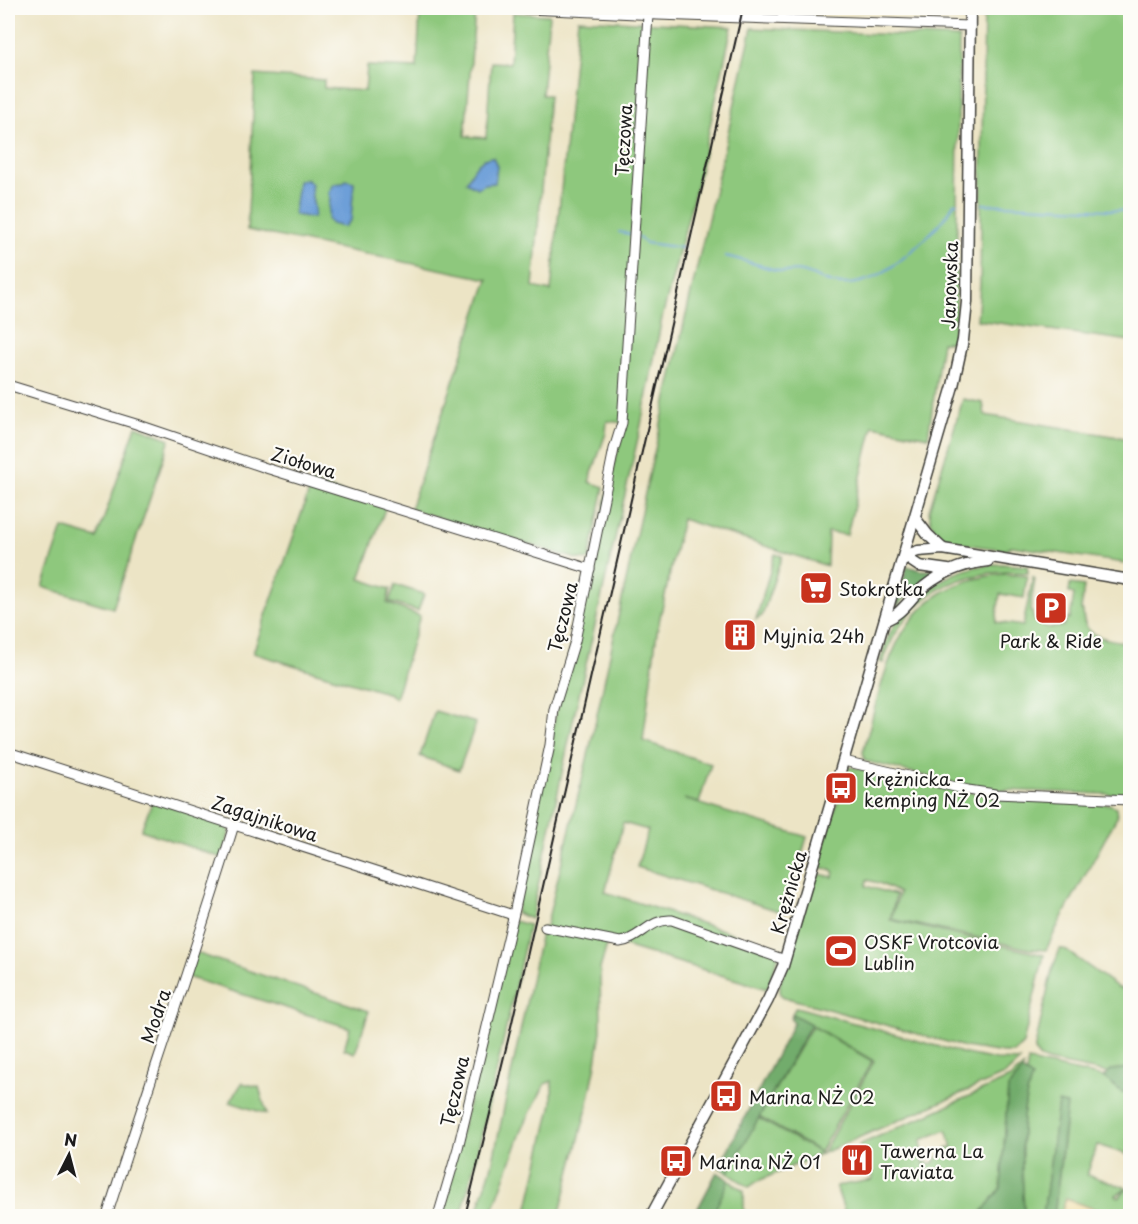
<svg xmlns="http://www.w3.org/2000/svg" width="1138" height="1224" font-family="'Playpen Sans',sans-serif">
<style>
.green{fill:#8ec87d;stroke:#55724c;stroke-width:1.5;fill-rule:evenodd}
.forest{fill:#72ac6c;stroke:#476444;stroke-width:1.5}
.sand{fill:#eeda9e;stroke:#857b5d;stroke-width:1.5}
.water{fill:#6d9fd8;stroke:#445e7a;stroke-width:1.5}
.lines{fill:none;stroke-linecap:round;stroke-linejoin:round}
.stream{stroke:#6d9fd8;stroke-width:2}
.minor-casing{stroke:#3b3a35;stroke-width:11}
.tertiary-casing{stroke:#3b3a35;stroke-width:13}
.minor{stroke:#fff;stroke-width:9}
.tertiary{stroke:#fff;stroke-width:10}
.rail{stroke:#1c1c1c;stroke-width:2}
.labels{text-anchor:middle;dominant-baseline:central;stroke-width:4.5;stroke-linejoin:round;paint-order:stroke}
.street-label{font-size:18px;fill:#1c1c1c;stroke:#fdfcf7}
.poi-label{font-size:18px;fill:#1c1c1c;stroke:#fdfcf7;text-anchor:start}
</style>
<rect width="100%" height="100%" fill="#fdfcf7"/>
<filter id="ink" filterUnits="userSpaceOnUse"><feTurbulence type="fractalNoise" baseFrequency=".0167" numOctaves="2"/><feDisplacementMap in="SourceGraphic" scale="12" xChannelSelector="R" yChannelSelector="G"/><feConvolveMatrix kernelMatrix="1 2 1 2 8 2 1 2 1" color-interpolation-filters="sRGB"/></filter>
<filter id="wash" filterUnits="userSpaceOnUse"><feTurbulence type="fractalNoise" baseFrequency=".008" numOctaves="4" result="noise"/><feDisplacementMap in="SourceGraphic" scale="24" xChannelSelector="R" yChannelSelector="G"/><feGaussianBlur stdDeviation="1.35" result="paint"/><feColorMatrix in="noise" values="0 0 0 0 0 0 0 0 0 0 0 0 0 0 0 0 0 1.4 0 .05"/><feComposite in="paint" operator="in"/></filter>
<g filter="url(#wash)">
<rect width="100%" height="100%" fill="#ece4c5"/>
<g class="green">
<path d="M757,8h201v4z"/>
<path d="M984,8h146v333l-153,-21 3,-36z"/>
<path d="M420,11l55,1 -10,124 21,2 5,-76 19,1 3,-50 36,2 -7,80h7l-16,192 18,4 27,-272 154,8 -34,153 -36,138 -21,107 -68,296 -42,198 -15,-6 41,-205 67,-285 -17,-2 -1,12 -17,49 15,5 -15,73 -12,-1 -167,-50 78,-230 -241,-49 8,-155 69,5v8l41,3 2,-25 50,2z"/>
<path d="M752,28l207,10 -3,271 -3,33h-11l-14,95 -55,-11 -26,109 -19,-3 -1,34 -145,-47 -25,112 -14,110 68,23 -12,39 -15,-4 123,38 -22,76 -148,-46 11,-37 -25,-7 -18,69 176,57 -14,40 -159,-48 -8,28 1,62 -6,38 -8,39 -28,108h-33l26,-113v-22l-7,3 -22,43 -32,89h-15l16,-51 50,-237 4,-1 44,-180 57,-263z"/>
<path d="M963,399l20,4 2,12 145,24v125l-118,-18 -6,4c-17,-3 -58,-5 -69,-18 -6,-7 -7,-14 -8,-22z"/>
<path d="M136,426l34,13 -57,169 -70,-21 20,-59 34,10z"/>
<path d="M312,483l74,23 -26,73 30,10 -3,14 33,13 -25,83 -5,-5 -137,-41z"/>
<path d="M775,554l7,2 -20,60 -6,3z"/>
<path d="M1002,564l25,2 1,7c-69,-6 -123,21 -145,90l-3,-1c3,-9 5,-19 9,-27 5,-12 13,-21 22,-30 26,-27 54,-40 91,-41z"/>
<path d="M1003,574l24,2 -3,22 -24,-4 -4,28 27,4 10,-49 2,2 -5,32 2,1c1,15 19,18 31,14l5,-8 2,1 4,-25 -5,-1 1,-9 14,2 -3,24 2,1c-1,29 26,28 47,32v152l-129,-5 -38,-5 -98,-24 -2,-9c24,-86 32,-167 140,-178z"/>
<path d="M395,585l29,9 -6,17 -29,-9z"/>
<path d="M435,711l41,12 -17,47 -39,-14z"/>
<path d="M851,767l143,30 115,7 7,3 1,10 -57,104 -14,29 -17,-1 -138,-30 8,-26 -20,-10 -12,-3 -1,6 30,9 -6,25 154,35 -21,89 -9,9h-11l-38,-6 -181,-50 -4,-3v-10l35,-111 18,4 1,-6 -17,-5 25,-78 2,1 3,-19z"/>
<path d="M153,800l74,25 3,6 -8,27 -81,-28z"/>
<path d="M514,921l15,4c-22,97 -42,195 -68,291h-21z"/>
<path d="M1060,949h4l55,39 11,4v76l-19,2 -3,3 -60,-12 -8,-3 -6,-7 18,-81z"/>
<path d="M196,953l173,58 -14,42 -11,-4 6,-21 -163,-51z"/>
<path d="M796,1007l170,47 30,6 24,1 -14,13 -248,107 -9,6 -21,-14 30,-55 64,36 52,-93 -82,-47z"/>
<path d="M812,1026l60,35 -52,91 -61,-35z"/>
<path d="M1028,1061l75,16 21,15 6,1 -1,62 -32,-10 -10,30 41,13 -12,7 3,2 11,-11v30h-76l11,-90 -7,-23 -15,113h-19c-1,-42 -8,-98 8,-138l-6,-5z"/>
<path d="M1023,1067l-1,4 -14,17 -7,100 -22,28h-133l-10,-30 36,-6 1,-3 -14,-32 151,-67zM946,1130l7,19 -5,-2 -15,16 -4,1 -3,-3 -2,5 -3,-26z"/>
<path d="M242,1083l17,4 8,27 -37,-12z"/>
<path d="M717,1172l27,19v25h-50z"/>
</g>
<g class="forest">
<path d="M907,566l13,4 20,1 -34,26 -10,11z"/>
<path d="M792,1014l19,10 -83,149 -9,-6 75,-145 -3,-2z"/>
<path d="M1130,1068v25l-8,-1 -19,-15 8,-7z"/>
<path d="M1022,1071l10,7c-16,40 -9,96 -8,138h-45l22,-28 7,-100z"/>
<path d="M1058,1103l9,2 -13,111h-11z"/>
<path d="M717,1172l12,8 -17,36h-18z"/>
</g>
<path class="sand" d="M1066,1199l40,14 -1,3h-45z"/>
<g class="water">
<path d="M493,157l4,9 -2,17 -10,1 -8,4 -11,-6c8,-12 11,-24 27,-25z"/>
<path d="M306,179l6,5c-4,12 6,22 1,34l-18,-3 -1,-2 4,-32z"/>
<path d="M346,180l8,2 -3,38 -7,7 -12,-3 -4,-4 2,-23 -1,-4 5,-9 9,-1z"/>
</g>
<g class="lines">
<g class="stream">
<path d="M983,204l147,7"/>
<path d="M619,232l11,2"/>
<path d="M635,235l11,8 37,5"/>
<path d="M725,256c19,4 36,10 54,15 8,2 16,-1 23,1 11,2 20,9 31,11 33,6 58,-14 82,-35 14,-13 31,-28 39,-45h3"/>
</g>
</g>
</g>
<g filter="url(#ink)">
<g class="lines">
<g class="minor-casing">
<g id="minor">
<path d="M507,8l151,7 312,11"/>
<path d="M8,385l128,39 133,45 321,100"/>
<path d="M8,752l505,163"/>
<path d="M844,761l124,29 27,4 135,6"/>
<path d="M545,927l75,15c19,-2 31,-24 52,-22l113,40"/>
<path d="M107,1216c41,-130 87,-260 127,-391"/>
<path d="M438,1216l20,-68 57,-239 35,-164 4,-36 21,-68 39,-192 8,-26 26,-408"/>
</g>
</g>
<g class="tertiary-casing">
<g id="tertiary">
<path d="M915,518l13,17 15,14"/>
<path d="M904,556l14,-5 25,-2 187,31"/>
<path d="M904,556l15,10 29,4"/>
<path d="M886,620c13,-5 21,-17 31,-27 20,-19 43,-29 71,-32"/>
<path d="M651,1216l117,-216 15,-34 170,-580 10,-46 4,-38 3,-294"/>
</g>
</g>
<use href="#minor" class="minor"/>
<use href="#tertiary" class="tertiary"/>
<path class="rail" d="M465,1216l43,-176 235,-1032"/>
</g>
</g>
<defs>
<g id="supermarket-square" transform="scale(1.725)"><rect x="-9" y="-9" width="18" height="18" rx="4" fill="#c8321e" stroke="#fdfcf7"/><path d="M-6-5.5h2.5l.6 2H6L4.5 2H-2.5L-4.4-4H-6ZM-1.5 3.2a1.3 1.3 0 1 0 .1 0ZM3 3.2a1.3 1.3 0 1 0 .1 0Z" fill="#fff"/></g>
<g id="parking-square" transform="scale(1.725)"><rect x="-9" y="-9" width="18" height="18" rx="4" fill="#c8321e" stroke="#fdfcf7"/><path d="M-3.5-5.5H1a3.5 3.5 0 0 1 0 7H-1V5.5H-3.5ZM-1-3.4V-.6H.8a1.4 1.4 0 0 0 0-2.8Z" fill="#fff"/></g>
<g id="building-square" transform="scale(1.725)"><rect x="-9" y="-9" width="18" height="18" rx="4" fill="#c8321e" stroke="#fdfcf7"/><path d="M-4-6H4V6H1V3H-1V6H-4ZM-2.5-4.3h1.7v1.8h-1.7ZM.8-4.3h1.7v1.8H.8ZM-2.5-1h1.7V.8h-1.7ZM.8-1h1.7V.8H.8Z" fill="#fff"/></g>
<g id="bus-square" transform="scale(1.725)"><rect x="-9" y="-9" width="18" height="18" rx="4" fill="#c8321e" stroke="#fdfcf7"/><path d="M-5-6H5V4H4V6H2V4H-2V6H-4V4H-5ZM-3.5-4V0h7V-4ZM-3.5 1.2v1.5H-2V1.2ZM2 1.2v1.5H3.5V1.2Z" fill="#fff"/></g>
<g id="stadium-square" transform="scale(1.725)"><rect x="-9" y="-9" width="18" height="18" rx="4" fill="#c8321e" stroke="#fdfcf7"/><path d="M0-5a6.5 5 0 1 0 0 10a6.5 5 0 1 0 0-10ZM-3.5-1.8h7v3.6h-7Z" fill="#fff"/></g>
<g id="restaurant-square" transform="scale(1.725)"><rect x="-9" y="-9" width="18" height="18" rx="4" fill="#c8321e" stroke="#fdfcf7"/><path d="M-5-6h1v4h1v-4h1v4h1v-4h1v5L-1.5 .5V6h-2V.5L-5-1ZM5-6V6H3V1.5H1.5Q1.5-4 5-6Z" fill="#fff"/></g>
</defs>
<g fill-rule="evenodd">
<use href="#supermarket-square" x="816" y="588"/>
<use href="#parking-square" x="1051" y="608"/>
<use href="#building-square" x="740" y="635"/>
<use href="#bus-square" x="841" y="788"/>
<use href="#stadium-square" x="841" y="951"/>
<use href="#bus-square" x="726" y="1096"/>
<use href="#restaurant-square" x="857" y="1160"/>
<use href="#bus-square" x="676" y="1161"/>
</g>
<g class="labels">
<g class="street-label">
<text transform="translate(623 140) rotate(-87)">Tęczowa</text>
<text transform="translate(949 285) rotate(-88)">Janowska</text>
<text transform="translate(304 462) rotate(17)">Ziołowa</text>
<text transform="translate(562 617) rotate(-76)">Tęczowa</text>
<text transform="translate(265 818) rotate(18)">Zagajnikowa</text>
<text transform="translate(788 892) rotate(-74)">Krężnicka</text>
<text transform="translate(155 1016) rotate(-71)">Modra</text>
<text transform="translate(454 1091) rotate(-77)">Tęczowa</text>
</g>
<g class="poi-label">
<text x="839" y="588">Stokrotka</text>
<text x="763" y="635">Myjnia 24h</text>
<text x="1051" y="640" text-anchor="middle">Park &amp; Ride</text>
<text x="864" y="778">Krężnicka -<tspan x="864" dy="21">kemping NŻ 02</tspan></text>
<text x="864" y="941">OSKF Vrotcovia<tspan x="864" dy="21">Lublin</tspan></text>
<text x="749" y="1096">Marina NŻ 02</text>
<text x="880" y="1150">Tawerna La<tspan x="880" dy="21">Traviata</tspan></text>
<text x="699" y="1161">Marina NŻ 01</text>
</g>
</g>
<rect width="1138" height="1224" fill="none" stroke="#fdfcf7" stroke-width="30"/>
<g transform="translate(69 1155) rotate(6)" stroke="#fdfcf7" stroke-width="4.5" paint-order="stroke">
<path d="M0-4.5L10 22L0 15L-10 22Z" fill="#1c1c1c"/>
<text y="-9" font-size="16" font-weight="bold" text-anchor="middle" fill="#1c1c1c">N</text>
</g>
</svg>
